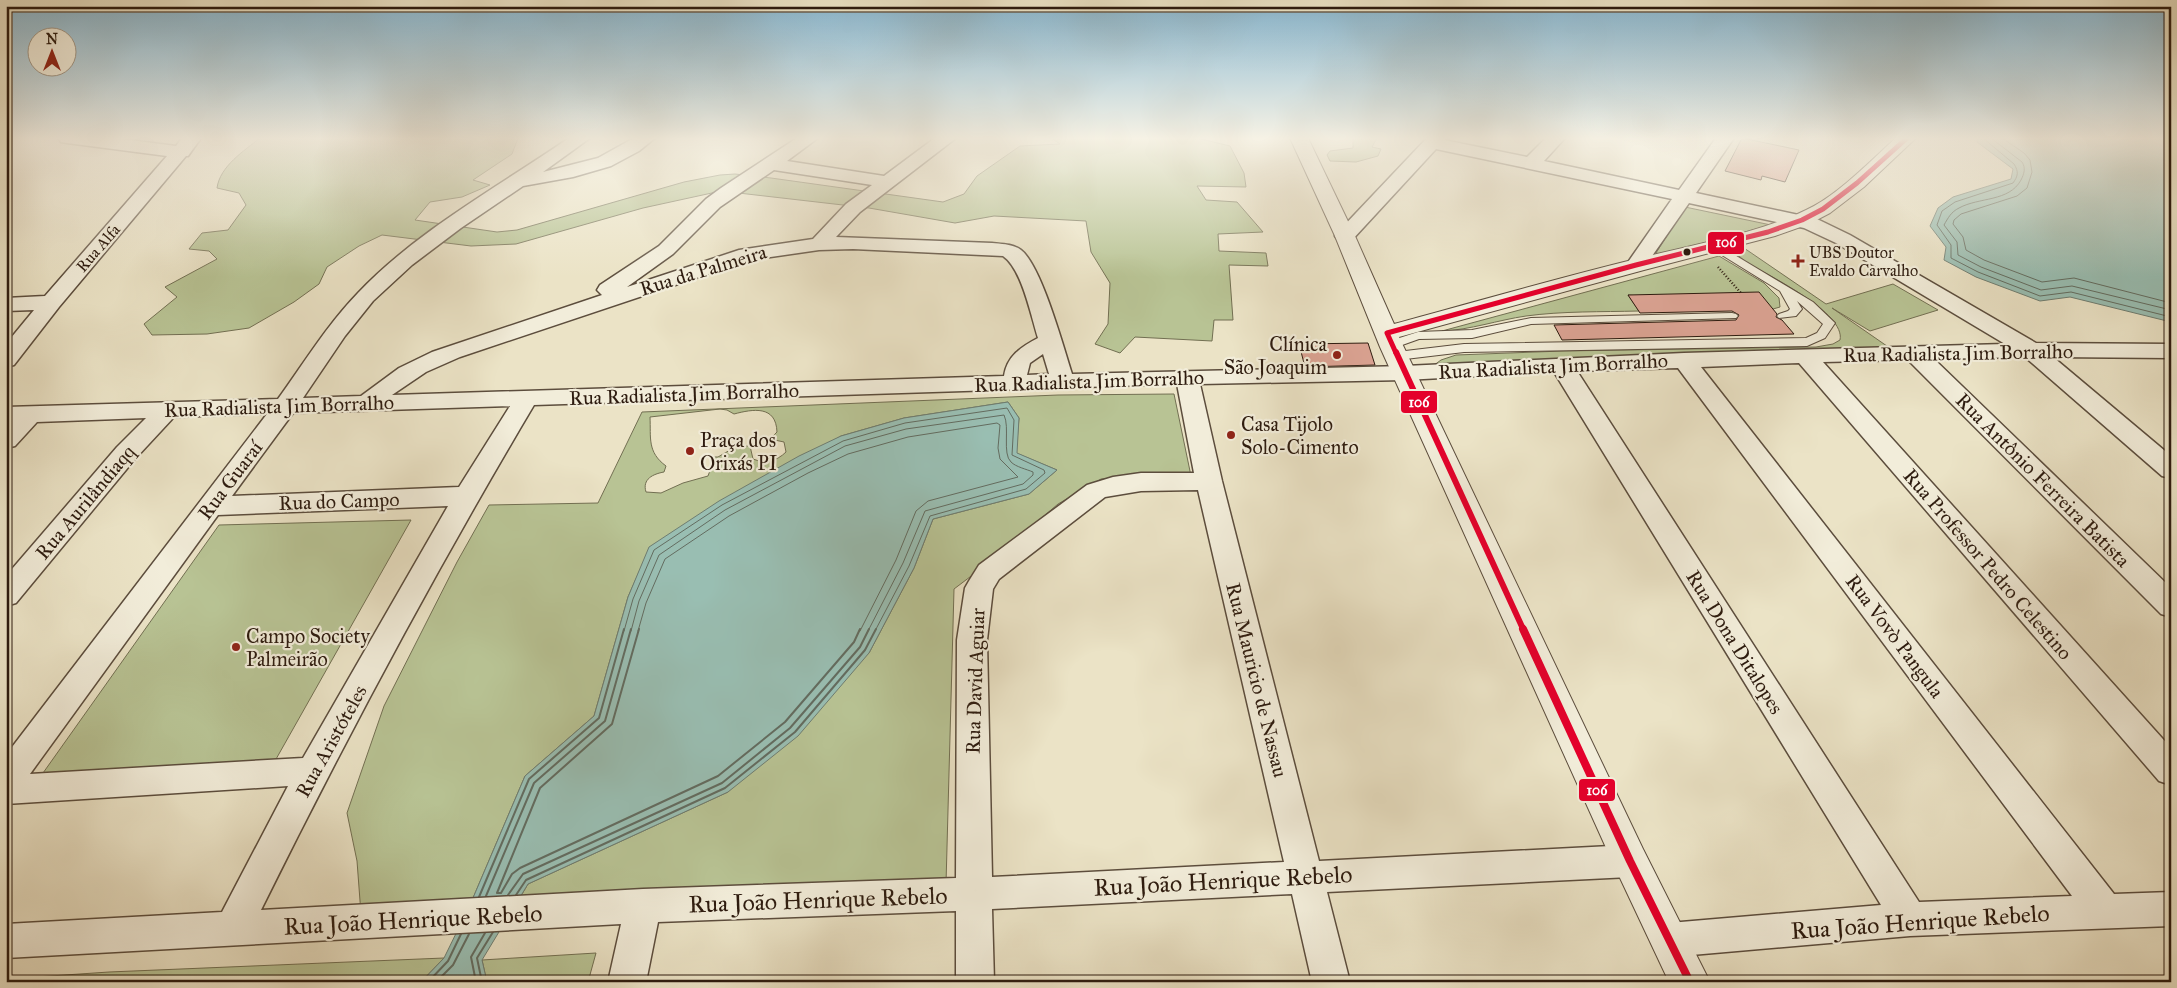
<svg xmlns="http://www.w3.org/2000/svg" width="2177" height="988" font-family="'IM FELL Great Primer',serif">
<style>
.green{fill:#b8c394;stroke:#726f52;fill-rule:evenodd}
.water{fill:#99beb2;stroke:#6e7d71}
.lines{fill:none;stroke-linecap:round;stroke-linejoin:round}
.shore-far1{stroke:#636c60;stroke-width:1}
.shore{stroke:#636c60;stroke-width:2}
.building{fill:#dba393;stroke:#2d1b0f}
.service-casing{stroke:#5c4d3d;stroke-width:2}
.minor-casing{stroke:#5c4d3d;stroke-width:3}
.tertiary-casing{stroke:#5c4d3d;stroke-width:2}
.path{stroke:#2d1b0f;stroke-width:2.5;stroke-dasharray:1 2;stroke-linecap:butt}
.service{fill:#f2edda;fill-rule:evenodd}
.minor{fill:#f2edda;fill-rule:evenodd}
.tertiary{fill:#f2edda;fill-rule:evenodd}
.bus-1-far2-casing{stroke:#f2edda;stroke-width:8}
.bus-1-far1-casing{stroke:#f2edda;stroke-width:10}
.bus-1-casing{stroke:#f2edda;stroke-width:12}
.bus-1-far2{stroke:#e4002b;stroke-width:5}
.bus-1-far1{stroke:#e4002b;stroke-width:6}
.bus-1{stroke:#e4002b;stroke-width:8}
.bus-dot{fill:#2d1b0f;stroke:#f2edda;stroke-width:2}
.poi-dot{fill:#8f2418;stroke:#f2edda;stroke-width:2}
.labels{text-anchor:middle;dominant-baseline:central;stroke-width:4.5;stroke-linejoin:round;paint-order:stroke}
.far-street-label{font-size:16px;fill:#2d1b0f;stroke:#f2edda}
.far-poi-label{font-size:16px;fill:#2d1b0f;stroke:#f2edda;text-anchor:start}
.street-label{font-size:20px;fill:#2d1b0f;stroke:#f2edda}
.poi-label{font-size:20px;fill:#2d1b0f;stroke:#f2edda;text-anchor:start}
.near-street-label{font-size:24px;fill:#2d1b0f;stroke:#f2edda}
.line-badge{stroke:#f2edda;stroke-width:2}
.badge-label{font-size:14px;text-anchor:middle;font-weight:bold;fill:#fff}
</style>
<rect width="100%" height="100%" fill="#ebe3c6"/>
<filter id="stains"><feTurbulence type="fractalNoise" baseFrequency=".004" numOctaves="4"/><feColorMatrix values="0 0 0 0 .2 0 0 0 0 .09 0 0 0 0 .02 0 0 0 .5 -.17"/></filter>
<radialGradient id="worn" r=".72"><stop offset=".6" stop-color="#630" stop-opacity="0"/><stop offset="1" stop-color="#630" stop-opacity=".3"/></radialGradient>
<g class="green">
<path d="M260,138h258l-6,16 -39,26 17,5 -28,12 -32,5 -15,18 82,12 20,-2 167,-48 36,-7 15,-1 36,4 172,24 21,-8 13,-18 43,-30 40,-2 -9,-6h146l33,8 14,27 2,14 -49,-1 9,14 31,2 26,30 -45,2 1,17 47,2 2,13 -39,-1 4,55h-19l-2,21 -77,-4 -15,16 -25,-9 13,-20 2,-41 -19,-31 -5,-31 -92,-5 -39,7 -86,-15 -148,-17 -78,17 -127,36 -45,2 -89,-11 -23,11 -32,21 -8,17 -25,18 -45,26 -42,6 -55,1 -8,-11 33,-27 -12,-10 52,-28 -8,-8 -20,-2 13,-16 26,-3 18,-25 -7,-12 -22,-5c3,-22 27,-37 43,-50z"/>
<path d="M1353,138h24l-5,9 9,2 -3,7 -22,6 -26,-1 -3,-6 3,-4 23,-3z"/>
<path d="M1685,207l86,18 -109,29 -6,-1z"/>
<path d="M1744,248l82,56 67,-20 45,26 -68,21 -38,-23 65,45 -471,18 15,-11 15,-5 107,-4 253,-4 17,-3 7,-4c6,-27 -72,-65 -93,-77l-8,-7v-4z"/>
<path d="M1719,256l45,27 15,15 1,9 -7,2 -145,-14 11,16c-38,1 -76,0 -113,5 -28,4 -56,14 -84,15z"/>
<path d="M1174,394l17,82 -90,3 -43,25 -63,54 -41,31 -8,295 -431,22 13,-22 200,-92 141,-139 45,-85 19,-49 96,-25 28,-24 -41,-17 3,-35 -11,-16 -104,16 -63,18 -191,111 -22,50 -34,119 -69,60 -55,129 -109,9 -4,-53 -10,-48 37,-107 73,-144 32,-57 109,-2 44,-91 416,-17zM720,409l7,1 7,4c19,-5 42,-9 43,18l-7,7 14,3 2,10c-9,9 -21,12 -33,7l-3,-13h-13l-19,11h-7l1,8 -4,11 -25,7 -22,10 -15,-1c-4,-13 7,-18 18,-20l2,-6c-19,-14 -15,-28 -16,-49z"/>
<path d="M411,520l-140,248 -228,5 176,-248z"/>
<path d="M596,953l-8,29h-101l-5,-22z"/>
<path d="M444,958l-23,24h-415v-3l103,-7z"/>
</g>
<g class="water">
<path d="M1978,138h193v184l-101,-25 -30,4 -64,-24 -32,-17 2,-13 -16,-21 8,-18 15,-11 58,-18 2,-10 -36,-27z"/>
<path d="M1008,402l11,16 -2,35 40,17 -28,24 -96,25 -19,49 -45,85 -71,83 -70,56 -200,92 -46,76 5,22h-66l23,-24 26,-53 55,-129 69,-60 34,-119 21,-50 70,-46 80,-45 42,-20 63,-18z"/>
</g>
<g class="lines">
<g class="shore-far1">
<path d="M1983,138l31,26c5,8 4,12 -1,19l-58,19 -13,9 -5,14 14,20v13l27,14 62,24 31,-4 100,25"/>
<path d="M1991,138l31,24c4,6 2,12 -1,18 -12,22 -42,17 -62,28 -8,4 -11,10 -15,17l13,17 1,13 23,12 60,23 31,-4 99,24"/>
<path d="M2002,138l22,15 6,7 2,12 -5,16 -10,8 -56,18 -7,6 -1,4 10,13 3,13 18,10 58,22 32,-4 97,25"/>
<path d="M624,631l9,-32 21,-49 68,-45 121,-64 62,-18 102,-15 7,12 -2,35 32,15 1,3 -19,16 -96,27 -21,50 -34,65"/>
<path d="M631,631l8,-30 20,-46 66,-45 120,-64 61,-17 98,-14c6,12 -2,39 7,47 5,5 15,7 22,10v3l-10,9 -98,27 -22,52 -35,68"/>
<path d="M638,631l8,-28 19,-44 64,-43 79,-43 40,-19 60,-17 89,-14 3,2 -2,23 2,11 18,18 -90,24 -12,10 -20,49 -36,71"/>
</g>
<g class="shore">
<path d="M639,629l-27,95 -72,64 -43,105h4l11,-19 8,-6 198,-92 67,-54 69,-80 6,-13"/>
<path d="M508,895l15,-21 199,-91 68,-55 70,-81 9,-18"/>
<path d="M516,895l10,-15 199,-92 70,-56 70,-82 11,-21"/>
<path d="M486,896l48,-113 71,-62 26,-92"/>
<path d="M479,897l50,-118 70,-61 25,-89"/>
<path d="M428,982l20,-21 13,-27"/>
<path d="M436,982l17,-17 16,-31"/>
<path d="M476,982l-5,-25 14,-24"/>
<path d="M482,982l-5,-24 16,-26"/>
</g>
</g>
<g class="building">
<path d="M1742,138l57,12 -14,32 -23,-6 -1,4 -36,-9z"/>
<path d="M1759,292l18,22 -1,3 6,3 12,14 -232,6 -8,-15 182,-5 3,-5 -7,-4 -92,2 -12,-18z"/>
<path d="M1368,343l7,22 -70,2 -6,-23z"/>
</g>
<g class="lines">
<g class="service-casing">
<g id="service">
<path d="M1713,242l100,60 22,21 -10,15 -18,8 -343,6 -67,8 -6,-4 6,-4 67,-8 342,-6 11,-5 6,-9 -26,-23 5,8 -6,7 -17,2 -2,-2 2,-2 9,-3 2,-2 -10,-18 -71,-44 -1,-2z"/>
<path d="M1732,313l4,1 2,2 -2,2 -205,6 -59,14 -53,1 -28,10 -6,-4 2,-3 31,-10 54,-2 59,-12z"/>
</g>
</g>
<g class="minor-casing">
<g id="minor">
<path d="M58,138h56l62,8 6,-8h19l-13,18h-2l-127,151 -45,58 -8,2v-23l28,-34 -28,1v-13l39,-2 122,-140 -100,-13 -6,-1z"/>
<path d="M569,138h21l-47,34 55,-14 36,-20h21l-16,13 -28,15 -38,11 -50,9 -62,42 -49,37 -39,36 -28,35 -42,62 58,-2 38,-28 33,-16 170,-57 -5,-5 3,-5 59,-39 47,-47 15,-11 76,-50h21l-31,23 97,15 51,-38h21l-96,74 -24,25 156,6c10,1 21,1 29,7 20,15 42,96 51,124l333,-8 279,-13 321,-9 -169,-101 -32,-15 -115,-25 -46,66 -7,2 -7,-2 -3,-4 46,-66 -236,-50 -84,91 -7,2 -7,-2 -3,-4 3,-4 89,-94h19l-2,2 83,17 19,-19h19l-21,23 135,29 37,-52h18l-38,55 121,26 33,16 186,108 135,1v14l-118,-1 118,99v22l-9,-2 -137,-119 -91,2 237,229v29l-10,-3 -253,-254 -85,2 348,386v37l-12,-4 -360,-418 -98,4 413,527 57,-2v34l-261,10 -241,21 -13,-5 -5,-12 5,-12 13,-5 212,-18 -327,-533 -149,8 -205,4 22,97 97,380 311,-16 12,5 6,11 -6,11 -12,5 -303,15 23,90h-38l-20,-88 -300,15 2,73h-38v-71l-298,11 -12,60h-38l13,-58 -615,34v-34l216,-12 66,-126 -282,18v-49l261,-341 -93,3 -39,42 -119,144 -10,3v-30l111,-129 29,-29 -109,4 -22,24 -9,2v-23l2,-3 -2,1v-16l272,-8c26,-36 49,-74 80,-106 60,-63 140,-106 211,-155zM774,170l98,15 -26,19 -33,35 -74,11 -112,37 46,-33 47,-47zM853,249l150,7c19,13 28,60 35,82 -17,9 -31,18 -34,38l-612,19 34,-23 34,-15 290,-97 69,-10zM1043,354l6,20 -22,1 3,-12zM1678,368l394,528 -153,6 -342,-531zM1177,384l17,89h-53l-28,4 -26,8 -108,80 -10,16 -4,7 -8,52 -1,238 -313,11 -382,21c85,-172 175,-340 273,-505zM510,406l-51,81 -227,9 61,-83zM1198,490l86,372 -292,15 -5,-237 6,-51 6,-10 106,-82 36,-6zM448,506l-145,252 -273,16 188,-259z"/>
</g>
</g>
<g class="tertiary-casing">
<path id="tertiary" d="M1290,138h18l47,98 39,88c80,-22 161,-45 242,-65 55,-14 128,-26 178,-53 30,-17 56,-45 82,-68h20l-52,49 -34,26 -21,11 -34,12 -131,34 -245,67 244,512 67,133h-41l-57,-121 -232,-514 -45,-111z"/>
</g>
<path class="path" d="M1718,267l23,26"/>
<use href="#service" class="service"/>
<use href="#minor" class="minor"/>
<use href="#tertiary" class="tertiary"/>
<g class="bus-1-far2-casing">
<path id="bus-1-far2" d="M1396,353l-9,-20 249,-68 132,-33 34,-12 21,-11 34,-26 50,-45"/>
</g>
<g class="bus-1-far1-casing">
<path id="bus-1-far1" d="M1396,352l128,279"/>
</g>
<g class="bus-1-casing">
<path id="bus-1" d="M1523,629l107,232 60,121"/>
</g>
<use href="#bus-1-far2" class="bus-1-far2"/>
<use href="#bus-1-far1" class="bus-1-far1"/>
<use href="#bus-1" class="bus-1"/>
</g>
<linearGradient id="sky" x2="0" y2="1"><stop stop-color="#88b8d2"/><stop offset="0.5" stop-color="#f6f2e5"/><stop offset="1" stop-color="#f6f2e5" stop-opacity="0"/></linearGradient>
<rect width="2177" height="277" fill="url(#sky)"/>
<circle class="bus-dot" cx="1687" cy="252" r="4.5"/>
<g class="poi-dot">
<path d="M1795.5 253.5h5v5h5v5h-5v5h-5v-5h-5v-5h5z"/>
<circle cx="1337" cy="355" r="5"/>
<circle cx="1231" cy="435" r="5"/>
<circle cx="690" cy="451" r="5"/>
<circle cx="236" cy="647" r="5"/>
</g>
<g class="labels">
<g class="far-street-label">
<text transform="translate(98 248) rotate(-49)">Rua Alfa</text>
</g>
<g class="far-poi-label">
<text x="1809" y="252">UBS Doutor<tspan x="1809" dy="18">Evaldo Carvalho</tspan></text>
</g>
<g class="street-label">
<text transform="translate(703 270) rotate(-17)">Rua da Palmeira</text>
<text transform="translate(1958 353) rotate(-1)">Rua Radialista Jim Borralho</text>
<text transform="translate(1553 366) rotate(-3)">Rua Radialista Jim Borralho</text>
<text transform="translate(1089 381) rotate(-2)">Rua Radialista Jim Borralho</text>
<text transform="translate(684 394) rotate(-2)">Rua Radialista Jim Borralho</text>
<text transform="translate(279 406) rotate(-2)">Rua Radialista Jim Borralho</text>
<text transform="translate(230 480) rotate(-53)">Rua Guaraí</text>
<text transform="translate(2043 480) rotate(45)">Rua Antônio Ferreira Batista</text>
<text transform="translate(339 501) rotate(-2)">Rua do Campo</text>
<text transform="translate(85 502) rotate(-50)">Rua Aurilândiaqq</text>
<text transform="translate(1988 564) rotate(49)">Rua Professor Pedro Celestino</text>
<text transform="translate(1895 636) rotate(53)">Rua Vovò Pangula</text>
<text transform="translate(1735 642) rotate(58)">Rua Dona Ditalopes</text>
<text transform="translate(1257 680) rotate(76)">Rua Mauricio de Nassau</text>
<text transform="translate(975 681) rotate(-88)">Rua David Aguiar</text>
<text transform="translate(331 741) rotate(-61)">Rua Aristóteles</text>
</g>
<g class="poi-label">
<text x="1327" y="344" text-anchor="end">Clínica<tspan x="1327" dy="23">São Joaquim</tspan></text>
<text x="1241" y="424">Casa Tijolo<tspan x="1241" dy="23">Solo-Cimento</tspan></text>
<text x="700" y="440">Praça dos<tspan x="700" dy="23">Orixás PI</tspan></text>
<text x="246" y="636">Campo Society<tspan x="246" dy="23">Palmeirão</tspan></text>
</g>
<g class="near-street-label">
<text transform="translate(1223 881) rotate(-3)">Rua João Henrique Rebelo</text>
<text transform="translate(818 900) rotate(-2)">Rua João Henrique Rebelo</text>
<text transform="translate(413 920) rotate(-3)">Rua João Henrique Rebelo</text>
<text transform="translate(1920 922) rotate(-4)">Rua João Henrique Rebelo</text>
</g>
</g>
<g class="line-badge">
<rect x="1707" y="231" width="38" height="24" rx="5" fill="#e4002b"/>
<rect x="1400" y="390" width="38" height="24" rx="5" fill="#e4002b"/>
<rect x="1578" y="778" width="38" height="24" rx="5" fill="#e4002b"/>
</g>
<g class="badge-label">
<text x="1726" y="247">106</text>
<text x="1419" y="407">106</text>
<text x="1597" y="795">106</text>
</g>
<rect width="2177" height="988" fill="none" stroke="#ebe3c6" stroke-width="25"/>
<rect x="8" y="8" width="2162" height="973" fill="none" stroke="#2d1b0f" stroke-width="2.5"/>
<rect x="12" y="12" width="2152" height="963" fill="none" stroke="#2d1b0f"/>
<g transform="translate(52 52)"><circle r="24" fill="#f2edda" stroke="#a39989"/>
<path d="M0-4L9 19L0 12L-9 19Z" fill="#8f2418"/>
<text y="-8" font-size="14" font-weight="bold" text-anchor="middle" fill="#2d1b0f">N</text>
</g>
<rect width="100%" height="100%" filter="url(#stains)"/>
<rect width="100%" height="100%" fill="url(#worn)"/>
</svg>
